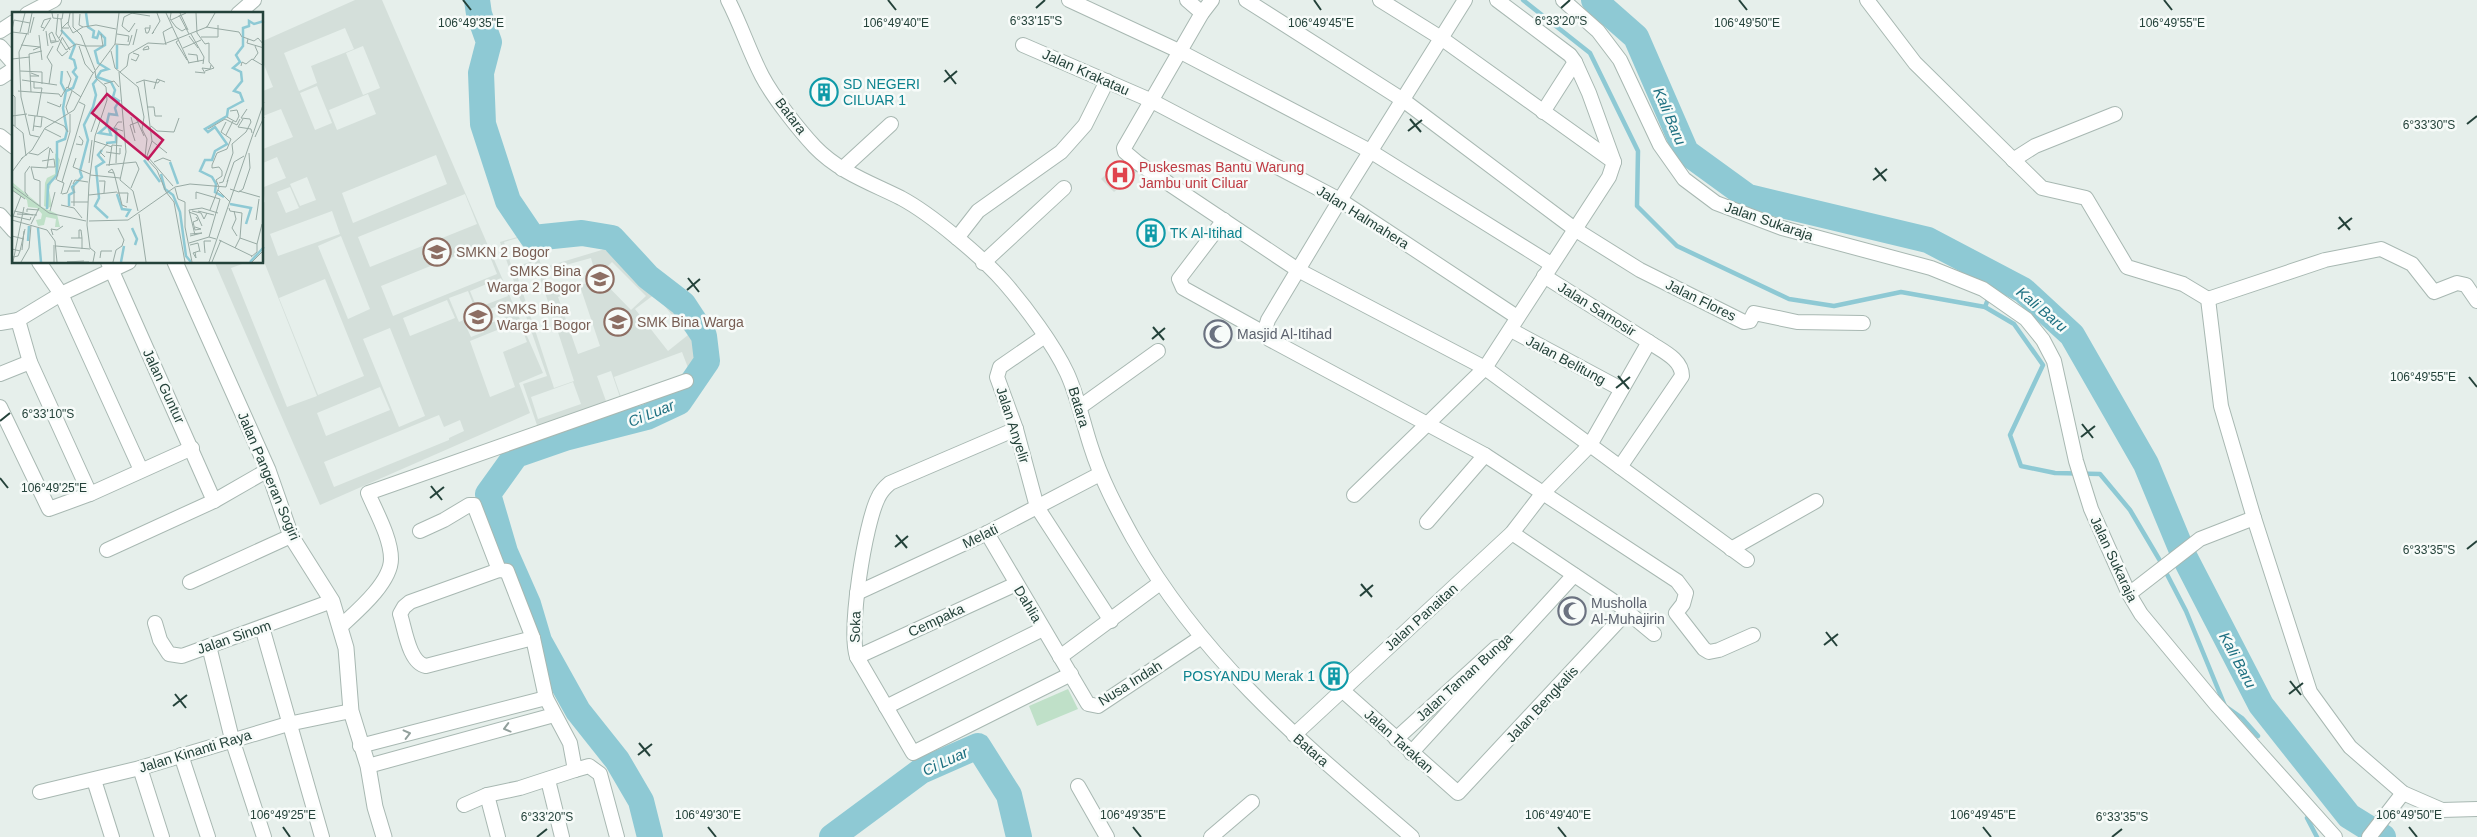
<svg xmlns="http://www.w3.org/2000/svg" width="2477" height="837" font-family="Helvetica,sans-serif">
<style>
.built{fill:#d4dfda;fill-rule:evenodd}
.green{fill:#bfe0c8}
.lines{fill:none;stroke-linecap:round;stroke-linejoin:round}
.stream{stroke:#8ec9d4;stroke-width:4.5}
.river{stroke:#8ec9d4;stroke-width:26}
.minor-casing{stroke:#a8b8b2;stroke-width:16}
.tertiary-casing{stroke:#a8b8b2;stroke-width:17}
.minor{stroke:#fff;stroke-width:14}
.tertiary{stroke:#fff;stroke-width:15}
.oneway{stroke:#92a09c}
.ticks{fill:none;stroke:#24423a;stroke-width:2}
.labels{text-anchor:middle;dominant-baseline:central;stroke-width:5;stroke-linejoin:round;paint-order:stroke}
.street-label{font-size:14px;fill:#24423a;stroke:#f7fbf9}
.culture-label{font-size:14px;fill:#0d838f;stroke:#f7fbf9;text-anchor:start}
.health-label{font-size:14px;fill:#be3a42;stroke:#f7fbf9;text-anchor:start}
.education-label{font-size:14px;fill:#785e54;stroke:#f7fbf9;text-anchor:start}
.worship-label{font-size:14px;fill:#5b616d;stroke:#f7fbf9;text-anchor:start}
.water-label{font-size:15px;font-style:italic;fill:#1c6f80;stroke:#f7fbf9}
.inset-river{fill:none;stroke:#8ec9d4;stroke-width:2.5}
.inset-road{fill:none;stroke:#98aaa4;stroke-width:1}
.view{fill:#c2185b;fill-opacity:0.15;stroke:#c2185b;stroke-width:2.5}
.inset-edge{fill:none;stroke:#24423a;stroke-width:2.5}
.ticks-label{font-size:12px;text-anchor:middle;fill:#24423a;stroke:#f7fbf9;stroke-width:5;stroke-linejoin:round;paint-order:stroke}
</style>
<rect width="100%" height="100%" fill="#e6efeb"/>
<g class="built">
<path d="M355,0h27l161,373 -24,10 11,30 -210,92 -105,-242h30l-14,5 56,139 30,-11 -54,-137 -1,-56 3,-1 -2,-17 1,2 22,-9 -9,-21 -14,6v-14l30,-12 -12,-28 -18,7v-25l10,-4 -10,-25v-21zM345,28l9,21 -43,17 6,17 -18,8 -15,-38zM363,46l17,42 -17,7 -17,-42zM317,86l15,37 -17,7 -15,-37zM368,94l8,20 -39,16 -8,-20zM436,155l11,29 -94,39 -11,-30zM307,177l9,23 -16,6 -10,-22zM290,187l9,21 -13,5 -9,-21zM465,194l12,30 -107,43 -12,-30zM332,211l8,23 -62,22 -8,-22zM341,236l29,73 -22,10 -30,-73zM485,244l12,30 -104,42 -12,-30zM501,278l7,18 -31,12 -7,-17zM325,279l39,97 -46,19 -39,-97zM468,291l9,23 -18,8 -10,-24zM447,300l8,18 -45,18 -7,-18zM505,303l5,12 -26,11 -4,-13zM479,318l5,14 -13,5 -6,-13zM519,321l8,21 -24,10 12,35 -25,10 -20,-56zM390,328l35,88 -26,11 -36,-88zM380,387l10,23 -64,26 -9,-23zM439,415l5,12 16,-7 4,11 -15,7v2l-115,47 -10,-25z"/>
<path d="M1125,157l14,13 -25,22 -13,-13z"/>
<path d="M531,233l11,35 63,-19 60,41 32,43 12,36 -170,62 -16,-47 24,-8 -47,-134zM525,236l8,25 -21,7 -8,-26zM591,258l6,22 -47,14 -6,-23zM535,262l39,119 -20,7 -39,-119zM612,262l34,34 -15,14 -33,-34zM581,289l19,57 -22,8 -20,-57zM655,294l33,41 -20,16 -33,-42zM682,352l8,21 -69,24 -7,-20zM611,371l9,26 -14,4 -9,-25zM573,382l8,22 -43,15 -7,-22z"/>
</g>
<path class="green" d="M1068,689l10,20 -41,17 -8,-20z"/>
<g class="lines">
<g class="stream">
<path d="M1523,0l67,53 48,98 -1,55 40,40 112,53 45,7 67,-14 84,15 29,17 29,41 -33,70 11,31 34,7 45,1 30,36 29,49 27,52 39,95 17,12 16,18"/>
<path d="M1985,307l12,-32"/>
<path d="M2307,818l10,19"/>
</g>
<g class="river">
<path d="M477,0l2,14 10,28 -8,31 2,51 25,77 25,37 49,-5 30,5 36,39 35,27 21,32 3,25 -28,41 -32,15 -82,21 -49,17 -28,39 17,58 23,52 11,37 39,70 39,49 24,41 9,36"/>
<path d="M1594,0l42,37 50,115 62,45 180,43 95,50 49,45 74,129 39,94 76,147 88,111 34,21"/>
<path d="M832,837l89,-66 57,-25 31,49 10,42"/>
</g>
<g class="minor-casing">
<g id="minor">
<path d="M728,0c13,25 21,51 34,76 11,21 37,54 53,71 24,25 56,36 86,51 30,16 80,58 103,84 21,24 50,63 63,91 11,24 16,50 24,74 10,32 26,62 42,91 71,125 172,207 279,299"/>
<path d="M1069,0l110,51 191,100 181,113"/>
<path d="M1187,0l15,13"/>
<path d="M1212,0l-10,13 -78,135 1,4 13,11 160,107 187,98 262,192"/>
<path d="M1246,0l157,100 173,130 64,40 104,52 6,-1 4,-8 43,9 66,1"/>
<path d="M1380,0l61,38 173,124"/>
<path d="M1465,0l-125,200 -72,120 -4,13 5,6 216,116 192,126 9,12 -3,11 -7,9 28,36 5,3 10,-2 34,-15"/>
<path d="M1497,0l73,55 5,7 -32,50"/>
<path d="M1563,0l35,31 22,29 40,85 24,34 32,24 66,25 149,40 52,21 43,30 17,21 11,21 22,100 15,48 38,85 12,20 74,89 120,134"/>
<path d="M1867,0l48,63 127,125 44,10 41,69 56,17 25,15 13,107 33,112 56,174 40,55 53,46 39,17 35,-1"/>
<path d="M27,14l27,-14"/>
<path d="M238,14l16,-14"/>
<path d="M0,31l14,-9"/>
<path d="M1023,45l127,55 190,100 177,117"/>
<path d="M0,78l14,-9"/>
<path d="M0,136l14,11"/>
<path d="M2013,160l22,-14 80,-32"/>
<path d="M842,169l49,-45"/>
<path d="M0,215l14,16"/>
<path d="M1224,220l-45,59 4,9 81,45"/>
<path d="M957,238l21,-27 83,-59 24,-27 22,-44"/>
<path d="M39,262l22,32 80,176"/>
<path d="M108,262l106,239"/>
<path d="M983,263l81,-75"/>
<path d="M2208,299l117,-39 56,-11 31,15 22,28 23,-9 9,2 11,16"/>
<path d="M0,323l18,-3"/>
<path d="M1511,330l110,59"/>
<path d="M1045,336l-45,31 -3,10 19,52 21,78 74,114"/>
<path d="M0,374l30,-12"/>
<path d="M0,407l49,102 41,-15 102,-46"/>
<path d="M1080,407l78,-56"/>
<path d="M1016,429l-126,54c-6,5 -9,8 -12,15 -13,26 -30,132 -21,159l56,96 158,-79"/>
<path d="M1620,467l62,-91c0,-17 -20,-25 -33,-34"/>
<path d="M90,494l-60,-132 -12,-42 43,-26 68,-32"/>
<path d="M1354,495l131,-127 124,-191 5,-15 -25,-69 -14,-31"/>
<path d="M1427,522l58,-67"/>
<path d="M420,531l24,-11 25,-15h5l25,65 8,1 26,67 13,60 24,45 5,27 14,-4 11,8 17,63"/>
<path d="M987,533l101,171 10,2 102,-68"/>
<path d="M1512,533l107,72 35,29"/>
<path d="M1731,549l85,-48"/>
<path d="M107,550l107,-49 54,-31"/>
<path d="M499,570l-89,32 -6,5 -4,7c5,15 9,49 26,52l107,-28"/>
<path d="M190,582l101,-46"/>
<path d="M857,593l130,-60 113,-59"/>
<path d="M2129,594l71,-55 54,-21"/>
<path d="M155,623l5,17 9,14 13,2 150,-55"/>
<path d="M262,627l60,210"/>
<path d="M340,627c16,-15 51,-44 51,-68 0,-21 -15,-47 -23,-66l318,-112"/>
<path d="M209,646l23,93 32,98"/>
<path d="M857,657l159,-73"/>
<path d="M1060,657l100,-74"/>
<path d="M1342,690l116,103 165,-177 1,-6"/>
<path d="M886,707l157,-78"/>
<path d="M1294,735l218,-202 30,-39 48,-49 59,-103 -105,-66"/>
<path d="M1396,739l101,-92"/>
<path d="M360,746l186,-48"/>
<path d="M1411,753l163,-178"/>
<path d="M181,755l27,82"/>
<path d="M368,766l186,-51"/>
<path d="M140,768l22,69"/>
<path d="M94,780l18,57"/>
<path d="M548,780l14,57"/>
<path d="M1078,786l29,51"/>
<path d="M40,792l100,-24 148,-44 63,-13"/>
<path d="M487,795l11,42"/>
<path d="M464,805l23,-10 33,-7 55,-18"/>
<path d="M1211,837l41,-35"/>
<path d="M2369,837l34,-44"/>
</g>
</g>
<g class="tertiary-casing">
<g id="tertiary">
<path d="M0,47l14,16"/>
<path d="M175,262l93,208 23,66 41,65 14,47 5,63 17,55 7,41 9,30"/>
</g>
</g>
<use href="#minor" class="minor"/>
<use href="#tertiary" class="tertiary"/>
</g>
<defs><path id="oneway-chevron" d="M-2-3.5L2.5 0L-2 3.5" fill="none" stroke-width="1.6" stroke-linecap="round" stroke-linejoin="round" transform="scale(1.25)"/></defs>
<g class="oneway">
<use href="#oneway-chevron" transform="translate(507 728) rotate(165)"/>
<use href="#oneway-chevron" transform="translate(407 734) rotate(-14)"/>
</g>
<path class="ticks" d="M463,0l8,10M888,0l8,10M1314,0l7,10M1739,0l8,10M2164,0l8,10M1036,8l9,-8M1561,8l9,-8M945,70l11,14M944,82l13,-11M1410,119l11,13M2467,124l10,-8M1408,131l14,-11M1875,168l11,13M1873,180l14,-11M2339,217l11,13M2338,229l14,-11M688,278l11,14M687,290l13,-11M1153,327l11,13M1152,339l13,-11M1618,376l11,13M2469,377l8,10M1616,388l14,-11M0,421l10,-8M2082,424l11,14M2081,437l14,-11M0,478l8,10M431,486l11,14M430,498l14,-11M896,535l11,13M895,547l13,-11M2467,549l10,-8M1361,584l11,13M1360,596l13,-11M1826,632l11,14M1824,645l14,-11M2290,681l11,14M175,694l11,14M2289,694l14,-11M173,706l14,-11M639,743l11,13M638,755l14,-11M283,827l7,10M708,827l8,10M1133,827l8,10M1558,827l8,10M1983,827l8,10M2409,827l8,10M537,837l10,-8M2112,837l10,-8"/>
<defs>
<g id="building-ring" transform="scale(1.4375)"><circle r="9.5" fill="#f7fbf9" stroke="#0f9aa8" stroke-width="1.5"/><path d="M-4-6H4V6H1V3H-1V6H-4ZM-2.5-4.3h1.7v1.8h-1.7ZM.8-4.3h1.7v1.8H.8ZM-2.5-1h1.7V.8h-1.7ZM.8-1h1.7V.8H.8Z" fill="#0f9aa8"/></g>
<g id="hospital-ring" transform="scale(1.4375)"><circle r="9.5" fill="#f7fbf9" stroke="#e0444e" stroke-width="1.5"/><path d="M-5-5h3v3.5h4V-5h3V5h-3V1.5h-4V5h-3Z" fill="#e0444e"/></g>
<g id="school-ring" transform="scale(1.4375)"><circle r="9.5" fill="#f7fbf9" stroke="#8d6e63" stroke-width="1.5"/><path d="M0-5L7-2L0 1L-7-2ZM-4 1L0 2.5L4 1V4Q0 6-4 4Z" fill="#8d6e63"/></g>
<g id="mosque-ring" transform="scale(1.4375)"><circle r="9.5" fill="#f7fbf9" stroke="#6b7280" stroke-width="1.5"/><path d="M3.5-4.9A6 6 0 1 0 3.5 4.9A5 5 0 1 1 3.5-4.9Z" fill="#6b7280"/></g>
</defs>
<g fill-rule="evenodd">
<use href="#building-ring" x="824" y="92"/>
<use href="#hospital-ring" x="1120" y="175"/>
<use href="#building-ring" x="1151" y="233"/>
<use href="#school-ring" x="437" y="252"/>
<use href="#school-ring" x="600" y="279"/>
<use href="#school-ring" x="478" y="317"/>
<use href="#school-ring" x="618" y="322"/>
<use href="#mosque-ring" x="1218" y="334"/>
<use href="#mosque-ring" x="1572" y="611"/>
<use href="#building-ring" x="1334" y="676"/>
</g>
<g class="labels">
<g class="street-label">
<text transform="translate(1086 72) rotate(24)">Jalan Krakatau</text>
<text transform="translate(791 116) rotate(53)">Batara</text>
<text transform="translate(1363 217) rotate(32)">Jalan Halmahera</text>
<text transform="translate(1769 221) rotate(19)">Jalan Sukaraja</text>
<text transform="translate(1701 300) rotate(26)">Jalan Flores</text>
<text transform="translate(1597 309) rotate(32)">Jalan Samosir</text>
<text transform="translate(1566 360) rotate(28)">Jalan Belitung</text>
<text transform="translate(164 386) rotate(65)">Jalan Guntur</text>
<text transform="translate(1079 407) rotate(73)">Batara</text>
<text transform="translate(1013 425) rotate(72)">Jalan Anyelir</text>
<text transform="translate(269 476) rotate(67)">Jalan Pangeran Sogiri</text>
<text transform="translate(980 536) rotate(-26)">Melati</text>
<text transform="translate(2114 559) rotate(65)">Jalan Sukaraja</text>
<text transform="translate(1028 604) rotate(59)">Dahlia</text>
<text transform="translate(1421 617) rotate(-42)">Jalan Panaitan</text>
<text transform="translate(936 620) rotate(-25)">Cempaka</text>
<text transform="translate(855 627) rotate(-88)">Soka</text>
<text transform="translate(234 637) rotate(-19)">Jalan Sinom</text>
<text transform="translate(1464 677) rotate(-42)">Jalan Taman Bunga</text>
<text transform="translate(1130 683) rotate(-32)">Nusa Indah</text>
<text transform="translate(1542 704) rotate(-47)">Jalan Bengkalis</text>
<text transform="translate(1399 741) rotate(42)">Jalan Tarakan</text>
<text transform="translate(1311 750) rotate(41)">Batara</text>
<text transform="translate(195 751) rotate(-17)">Jalan Kinanti Raya</text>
</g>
<g class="culture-label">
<text x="843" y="84">SD NEGERI<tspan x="843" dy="16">CILUAR 1</tspan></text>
<text x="1170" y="233">TK Al-Itihad</text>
<text x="1315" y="676" text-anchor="end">POSYANDU Merak 1</text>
</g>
<g class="health-label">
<text x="1139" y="167">Puskesmas Bantu Warung<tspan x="1139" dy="16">Jambu unit Ciluar</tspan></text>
</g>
<g class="education-label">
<text x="456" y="252">SMKN 2 Bogor</text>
<text x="581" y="271" text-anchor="end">SMKS Bina<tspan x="581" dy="16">Warga 2 Bogor</tspan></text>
<text x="497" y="309">SMKS Bina<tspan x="497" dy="16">Warga 1 Bogor</tspan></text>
<text x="637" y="322">SMK Bina Warga</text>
</g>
<g class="worship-label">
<text x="1237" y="334">Masjid Al-Itihad</text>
<text x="1591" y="603">Musholla<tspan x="1591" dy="16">Al-Muhajirin</tspan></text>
</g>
<g class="water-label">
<text transform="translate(1670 116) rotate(67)">Kali Baru</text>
<text transform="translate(2042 309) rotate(40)">Kali Baru</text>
<text transform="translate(651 413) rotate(-22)">Ci Luar</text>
<text transform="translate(2238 660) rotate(62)">Kali Baru</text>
<text transform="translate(945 761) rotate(-25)">Ci Luar</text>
</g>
</g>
<g transform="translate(12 12)">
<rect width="251" height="251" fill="#e6efeb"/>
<path d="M43,141l5,7 -3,16 -4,2 -4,12 3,16 -4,2 -4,-2 1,-23 2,-5 8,-4zM0,170l30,25 15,7 3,13h-5l1,-8 -10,-2 -2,8 -6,1 -2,-6 5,-1 1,-5 -5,-6 -9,-1 -1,-7 -15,-10z" fill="#bfe0c8"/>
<path class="inset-river" d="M74,1l2,14 6,4 -1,6 4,1 2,-6 6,6v7l-10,6 3,12 10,6 -7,2 -4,6 14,5 4,8 -2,7 6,4 -4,7 2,7 -8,-1 -3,13 -7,6 12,2 -2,-6h7v13l-10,1M105,33v24M50,59l-1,12 5,10M90,138l-4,5 6,7 -8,5 3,31 -4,8 13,12M132,148l16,22M158,150l8,22M149,162l4,15 8,6 7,17 6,44 5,6M105,182l5,15 8,1 -4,7M212,185l-9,-5 1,-8 -4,-7 -12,-6 5,-11h7l3,-9 12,-7 -12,-17 -7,5 -3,-3 22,-13 1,-7 15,-8 -3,-8 -6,-2 8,-10 -1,-9 -8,-4 7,-6 -4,-7 7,-9v-18l6,-2v-5l5,3 10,-3M218,192l21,4 -5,16M57,194v-11l5,-3 -2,-5 10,-10 -2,-6 8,-31 -4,-15 9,-18 3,-12 -3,-11 4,-5M35,197l1,-24 9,-10v-33l8,-3 2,-8 -4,-23 3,-17 7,-3 4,-11 -4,-5 3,-4 -2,-8 -4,-2 5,-13 -14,-15M26,216l3,34M120,216l5,11 -2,6M16,229l1,-15M109,250l3,-16M238,250l14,-15"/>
<path class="inset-road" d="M40,1l1,5 9,1 1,-6M58,1l-2,11 5,9 10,-6 -4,-2 1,-11M61,1v14l8,8 14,35M119,1l19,3M154,1l23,50M159,1l-1,6 6,8 6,4 5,-3M168,1l8,17M184,1l1,20 8,11 4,-1v19l5,6 -9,3M46,2l-2,20 10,16 10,-6 9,2M167,3l10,19M159,8l15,-7M56,10l-6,6h7M110,14l7,6 6,-9M110,14l2,-9 8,-4M71,15l13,-2 20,4M194,15l33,5 3,5M32,16l-3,-1 3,-7 7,-2M138,16h-5l1,5h2l1,-2 1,-3v-3M0,18l2,-10 16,3M31,19l8,-13M34,19l2,15M0,20l17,2M8,20l5,-19M142,20l-2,2 8,-13 -3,-8M15,21l-8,19 2,45 9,38 9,2M16,21l4,-20M18,21l4,-16M105,22l12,2 -1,6M179,22l13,23 -1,7M27,23l3,25M177,24l9,12M50,25l8,13M189,25h17v-12M231,25l11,4 4,-3 6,7M47,26l3,-5 -1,-14M50,26l-5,12 5,6 6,-5M236,27l-1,4 17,5M167,28l-3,2 11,18M39,29h5l-4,-9 -3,2 2,9 8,-2M103,32l14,1 3,-10M9,33l19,2 -7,3M121,33l4,-16M154,33l-3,-13 9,-5M67,34l6,18 8,9M73,34h18l-2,-12M136,34l1,3 -6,1 1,-2zM171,36l18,-8M99,39l4,17 23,19 6,30 -2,12 5,10 -2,18 12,13 9,22 8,10 11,60M117,42l19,-11 16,1 43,-17 8,-14M176,42l9,1 1,7M0,47l18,-2M119,47l5,2 3,-6 -6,-2M241,48l5,-7 -3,-7M176,51l16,-3M229,54l1,-4 4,2 6,-5 12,7M8,59l22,1v12M55,59l4,8 -3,9M107,60l7,80 -6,28 13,11 5,20M108,60l7,-6 2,-12M183,60l10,1 -3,-5 8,1 1,-4M18,64h9l-8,-3M10,68l35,5M132,68l14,3 2,-3M22,70v6h8l-5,28M124,71l8,-3 8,61 -5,15 26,30M37,72l3,-19 -5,-8 6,-11M92,72l10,-3 5,6M142,77l3,-10 8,3M6,79l41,3 2,3 6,-10 14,10M19,80l-2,-38 13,-3M0,82l3,3v29M35,90l13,5 1,-3M135,95h7l1,9h7M56,101l-2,-6 6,-16M16,103l16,2 20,9 4,6M0,104l15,-2M123,104l9,20M119,105l4,16M215,105l9,5 3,-6 -2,-6 -7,1M231,107l-5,8 13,2 1,4M110,110h-4l-4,6 9,3M0,112l11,9 3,23M22,114l7,1 1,-10M139,114l6,5 17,1 5,-14M33,117l16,8M196,117l17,-10 12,6 3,-6M21,119l2,-15M79,120l6,-17M214,123l7,-14M243,125l9,-20M82,129l18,6M123,129l-5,-16 11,-4M140,129l15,12M64,132l6,1 1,-4 -4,-5M94,140l14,2v-6M17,141l9,2 11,-8M93,145l-5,-5 8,-9M64,146l-3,9 17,7M9,147l11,-9 13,-22 29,-18 18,-35 23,-31 4,-31M30,149l12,-2 1,8h-8M142,150l9,-4 8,3M77,151l3,-23M104,151l1,-31M94,153l30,-3 3,7 -8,19M97,154l3,-21 10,1M19,155l3,12 6,2v25M19,155l16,1 3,-20 3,5M0,160l11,-15M102,161l-2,-4 -4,3 6,1 8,32 5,2M78,163l30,3M44,168l14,-48v-18M45,168l7,3 -3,11M87,169h6l-1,12M50,170l23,-77 -6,-3M215,170l7,-20 10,-6M207,171l4,-1 10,-29 -1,-9 14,-12 5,-10 -1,-3 -9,-1 6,-9M61,172l2,-4 13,2M0,174l37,27 37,8M163,176l3,11 7,3v25l7,35M218,177l9,3 4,-3 7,-21 -1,-15M0,178l13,9M206,178l12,12M227,179l21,6M105,181h11l-1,10M50,182l5,-1 5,-13M77,183l28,-3M16,184l-3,-4v-19l5,-7M184,187v-7l24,7 -11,38M59,190h17M49,193l13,3 8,10M62,194v-20M217,196l1,3 12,2 -2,25 -5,10M198,198l9,-23 -3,-7 6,-4v-5l-3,-4 -7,1v-3l5,-12 10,-4 4,-10 -10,-7 5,-10M2,199l19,4M38,199l5,-19M180,199l9,2 3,6 3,-6M186,199l16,4M222,199l2,8 -4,9 5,8M15,200v-3l12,1M177,200l8,3 5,11M5,202l20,1M127,202l7,48M1,204l17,4 1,-3M0,207l9,-23M0,208l35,10 8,11 2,21M244,208l3,-21M77,209l39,-1 47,-33 15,-3 36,3 2,-7M19,212l8,-16M183,215l6,2 -6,1 -2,-8 5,-2 -2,-3M0,221v3l12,3M41,223l-2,-6 6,1 6,-4M183,223l-6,-25 13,-2 16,5M178,224l12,-3 -12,1M59,226h11v11M67,226v-8h2l1,8M228,226l17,6 5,-20M207,228l33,16M177,231l20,-6 7,2M42,233v17M178,233l8,-2 2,9M44,234l34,3M0,237l8,2 -2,5 -5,1M10,238l2,-19M8,239l5,-22M52,239h16M183,240l1,6 -3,-5 6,-2M193,241l-1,-12h7M239,245l6,-5v-8M88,246l1,-7h11M72,249l-17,1h22M1,250l11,-55M9,250l8,-14 2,-23M81,250l2,-10 -5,-4 -3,-23 2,-41 6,-48 12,-36 -1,-13 -10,-9 -1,-7M101,250l3,-12 6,-4 2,-6 -6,-12M197,250l55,-160M200,250l9,-22M240,250l12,-12"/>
<path class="view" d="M95,82l56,46 -15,19 -56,-46z"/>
<rect width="251" height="251" class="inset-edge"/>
</g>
<g class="ticks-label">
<text x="1036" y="25">6°33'15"S</text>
<text x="1561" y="25">6°33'20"S</text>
<text x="471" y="27">106°49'35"E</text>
<text x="896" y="27">106°49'40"E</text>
<text x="1321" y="27">106°49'45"E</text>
<text x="1747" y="27">106°49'50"E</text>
<text x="2172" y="27">106°49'55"E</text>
<text x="2429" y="129">6°33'30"S</text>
<text x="2423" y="381">106°49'55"E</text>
<text x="48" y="418">6°33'10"S</text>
<text x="54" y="492">106°49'25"E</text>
<text x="2429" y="554">6°33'35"S</text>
<text x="283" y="819">106°49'25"E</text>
<text x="708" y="819">106°49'30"E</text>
<text x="1133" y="819">106°49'35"E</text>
<text x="1558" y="819">106°49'40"E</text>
<text x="1983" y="819">106°49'45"E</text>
<text x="2409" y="819">106°49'50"E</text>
<text x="547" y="821">6°33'20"S</text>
<text x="2122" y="821">6°33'35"S</text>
</g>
</svg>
